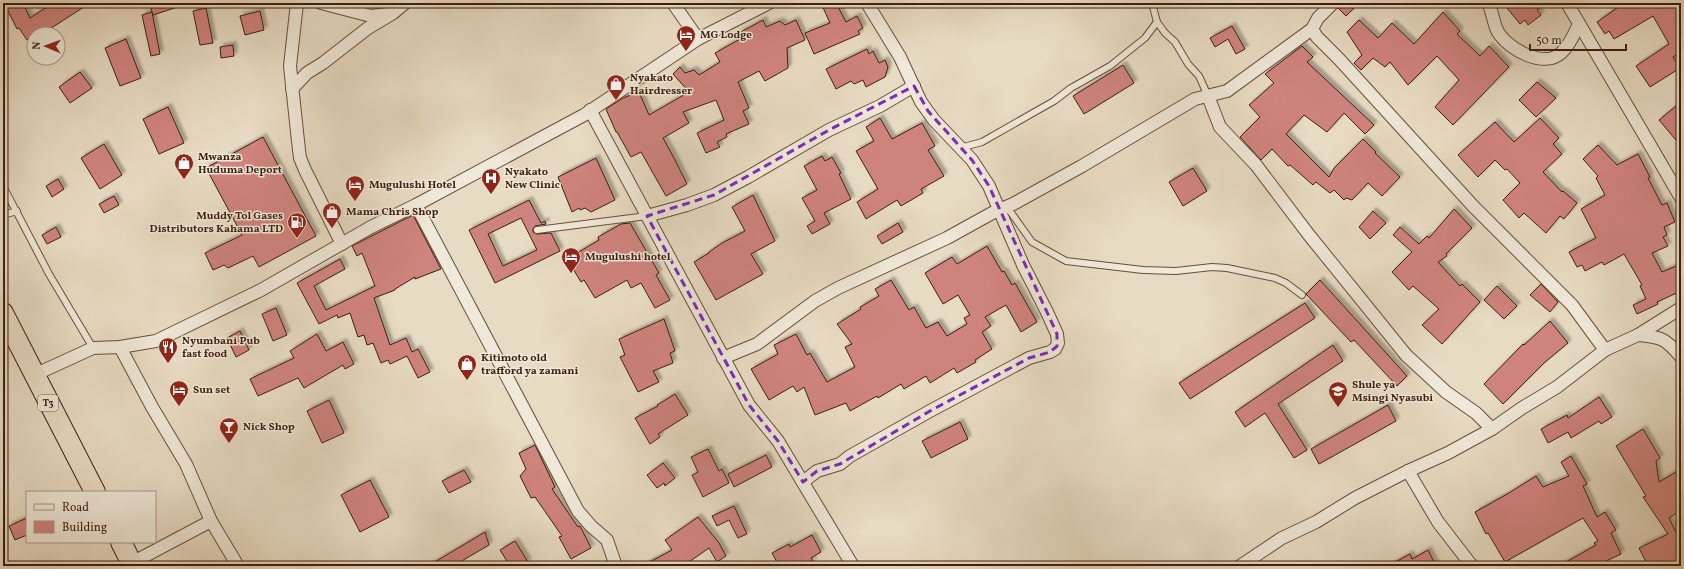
<svg xmlns="http://www.w3.org/2000/svg" width="1684" height="569" font-family="Vollkorn,serif">
<style>
.building{fill:#cf837e;stroke:#3e1e0e;fill-rule:evenodd;filter:url(#shadow)}
.lines{fill:none;stroke-linecap:round;stroke-linejoin:round}
.service-casing{stroke:#684d3b;stroke-width:8}
.minor-casing{stroke:#684d3b;stroke-width:14}
.trunk-casing{stroke:#3e1e0e;stroke-width:22}
.service{stroke:#f0e8d8;stroke-width:6}
.minor{stroke:#f0e8d8;stroke-width:12}
.trunk{stroke:#e8dbc3;stroke-width:20}
.marked{fill:none;stroke:#7b2cbf;stroke-width:3;stroke-dasharray:8 5;stroke-linejoin:round}
.labels{text-anchor:middle;dominant-baseline:central;stroke-width:3;stroke-linejoin:round;paint-order:stroke}
.shield{fill:#f0e8d8;stroke:#735b4b;stroke-width:1}
.shield-label{font-size:10px;font-weight:bold;fill:#3e1e0e}
.poi-label{font-size:11px;font-weight:bold;fill:#3e1e0e;stroke:#f0e8d8;text-anchor:start}
</style>
<defs>
<filter id="shadow"><feDropShadow dx="3.5" dy="-3.5" stdDeviation="1" flood-color="#0004"/></filter>
</defs>
<rect width="100%" height="100%" fill="#e8dbc3"/>
<filter id="stains"><feTurbulence type="fractalNoise" baseFrequency=".005" numOctaves="4"/><feColorMatrix values="0 0 0 0 .2 0 0 0 0 .09 0 0 0 0 .02 0 0 0 .5 -.17"/></filter>
<radialGradient id="worn" r=".72"><stop offset=".6" stop-color="#630" stop-opacity="0"/><stop offset="1" stop-color="#630" stop-opacity=".3"/></radialGradient>
<g class="building">
<path d="M4,3h19l7,15 23,-15h37l-48,31h-9l-6,6 -8,-12 -2,1z"/>
<path d="M149,3h35v2l-31,10z"/>
<path d="M821,3h15l10,19 11,-6 6,12 -5,3 2,3 -46,20 -9,-21 25,-10z"/>
<path d="M1340,3h19l-13,13 -8,-8z"/>
<path d="M1503,3h43l-9,7 4,5 -13,10 -3,-5 -5,4z"/>
<path d="M1624,3h57v49l-8,5 7,11 -30,19 -14,-21 33,-22 -16,-28 -39,23 -5,-8 -4,3 -8,-12z"/>
<path d="M206,8l7,35 -13,2 -7,-34z"/>
<path d="M260,11l4,19 -19,5 -5,-19z"/>
<path d="M152,12l8,42 -9,2 -9,-41z"/>
<path d="M1443,12l17,19 -3,3 23,22 9,-10 20,21 -56,58 -18,-18 24,-27 -22,-24 -29,29 -18,-23 -5,5 -12,-9 -12,12 -7,-7 8,-8 -15,-23 12,-12 19,18 14,-15 22,21z"/>
<path d="M763,20l3,7 14,-6 5,4 11,-5 9,20 -18,8 1,20 -23,13 -6,-10 -21,11 11,26 -6,3 6,13 -23,10 1,3 -10,5 3,5 -14,6 -9,-20 27,-13 -8,-20 -33,12 6,11 -26,15 11,20 13,26 -21,12 -25,-44 -10,5 -14,-25h-1l-10,-23 17,-11 16,-6 10,23 40,-23 -16,-18 7,-7 5,6 9,-3 5,5 21,-13 -5,-9 27,-15 -3,-5z"/>
<path d="M1232,26l13,23 -9,5 -8,-15 -13,8 -5,-9z"/>
<path d="M126,39l15,39 -21,8 -15,-38z"/>
<path d="M233,45l1,11 -13,2 -1,-11z"/>
<path d="M1302,46l11,11 -6,5 67,63 -9,9 -21,-21 -17,19 -23,-17 -18,19 43,43 5,-9 29,-29 13,13 -1,1 25,24 -18,19 -14,-13 -16,17 -6,-2 -2,2 -10,-10 -4,3 -14,-11 -3,3 -23,-20 -2,1 -16,-17 -11,11 -21,-23 20,-20 -11,-12 25,-22 -9,-9z"/>
<path d="M867,49l2,5 4,-3 6,12 6,-3 3,7 -3,10 -19,10 -3,-7 -9,4 -3,-3 -15,8 -10,-20z"/>
<path d="M1123,65l11,18 -50,31 -11,-18z"/>
<path d="M80,72l12,16 -22,15 -11,-16z"/>
<path d="M1537,82l19,16 -20,19 -17,-17z"/>
<path d="M1676,106l5,6v34l-22,-26z"/>
<path d="M168,107l16,36 -25,11 -16,-35z"/>
<path d="M880,118l12,21 30,-16 13,23 -7,4 16,26 -23,13 2,4 -22,13 -4,-6 -31,19 -9,-17 21,-13 -22,-38 18,-10 -8,-14z"/>
<path d="M1540,118l19,20 -6,6 9,10 -19,18 19,20 1,-1 14,12 -13,16 -4,-3 -14,17 -22,-20 -5,5 -16,-18 17,-17 -13,-14 -2,1 -10,-10 -17,17 -20,-22 37,-33 19,20z"/>
<path d="M263,137l53,99 -57,31 -6,-11 -25,12 -4,-3 -11,5 -8,-17 37,-18 -36,-67z"/>
<path d="M104,144l18,31 -22,14 -19,-31z"/>
<path d="M1598,145l19,20 21,-11 12,23 -2,1 14,27 5,-2 8,19 -11,5 3,8 -4,2 5,9 -16,7 10,19 19,-8v27l-24,11 1,2 -21,10 -4,-9 13,-6 -6,-13 2,-1 -18,-31 -20,11 -2,-3 -17,9 -3,-6 -5,2 -8,-15 27,-14 -15,-29 24,-14 -9,-17 2,-2 -15,-17z"/>
<path d="M822,156l3,5 7,-4 9,16 -2,1 12,25 -27,14 6,11 -18,10 -5,-8 8,-5 -13,-23 15,-8 -13,-24z"/>
<path d="M596,158l19,42 -24,12 -6,-4 -5,2 -1,-2 -7,4 -14,-35z"/>
<path d="M1193,168l14,23 -24,15 -14,-24z"/>
<path d="M58,179l6,10 -12,8 -6,-11z"/>
<path d="M753,195l22,46 -24,13 12,20 -47,26 -22,-38 15,-9v-1l13,-9 23,-12 -13,-24z"/>
<path d="M114,196l5,9 -15,8 -5,-9z"/>
<path d="M529,200l12,23 4,-2 1,3 -11,2 -2,3v3l4,2 14,-1 9,18 -65,32 -26,-53zM521,218l16,32 -34,16 -15,-32z"/>
<path d="M1454,209l18,19 -26,26 1,2 -9,6 22,24 2,-2 18,18 -38,42 -20,-19 17,-16 -26,-23 -4,4 -17,-18 20,-20 -19,-17 7,-8 19,17 8,-8 2,2z"/>
<path d="M1373,211l13,12 -16,16 -11,-12z"/>
<path d="M413,215l28,54 -26,10v-2l-20,12v1l-21,8 16,47 16,-7 6,14 6,-3 12,23 -12,6 -11,-22 -17,8 -2,-4 -7,3 -8,-20 -6,2 -3,-10 -6,2 -8,-24 -12,5 -1,-3 -18,9 -22,-41 43,-24 5,10 -31,17 12,24 49,-24 -13,-33 -5,3 -5,-10z"/>
<path d="M630,223l29,50 -3,2 14,25 -15,8 -14,-25 -10,5 -4,-8 -32,18 -11,-18 -3,2 -14,-23 32,-19 -1,-3 23,-13z"/>
<path d="M898,223l5,9 -21,12 -5,-8z"/>
<path d="M56,227l5,10 -14,7 -5,-9z"/>
<path d="M987,246l15,26 2,-1 8,14 3,-2 22,39 -16,10 -15,-27 -21,12 6,9 -9,6 10,17 -17,11 1,2 -19,11 -3,-5 -24,15 -4,-7 -22,13 -3,-5 -23,14 -1,-2 -27,15 -4,-8 -31,12 -11,-28 -7,5 -4,-6 -24,14 -18,-31 27,-15 -4,-9 22,-11 11,21 3,-2 17,29 28,-15 -10,-20 7,-3 -15,-20 24,-15 -1,-2 19,-11 -4,-7 16,-9 18,30 5,-3 12,21 12,-6 9,14 20,-12 -3,-6 6,-3 -12,-20 -15,9 -18,-31 27,-16 5,7z"/>
<path d="M1320,280l87,96 -10,10 -43,-46 -3,2 -45,-48z"/>
<path d="M1541,284l17,18 -8,10 -20,-17z"/>
<path d="M1497,286l20,20 -13,13 -20,-19z"/>
<path d="M1305,303l10,15 -125,81 -11,-16z"/>
<path d="M276,308l11,27 -14,6 -11,-27z"/>
<path d="M664,319l11,32 -5,2 3,10 -20,8 6,11 -21,10 -18,-35 5,-2 -6,-16z"/>
<path d="M1550,321l18,22 -24,20 -41,41 -19,-20 39,-40 1,1z"/>
<path d="M240,331l9,19 -13,7 -9,-19z"/>
<path d="M317,334l9,17 17,-9 11,22 -9,5 -2,-4 -39,23 -6,-10 -40,18 -8,-17 44,-21 -4,-7z"/>
<path d="M1333,345l10,16 -65,43 29,46 -13,8 -29,-45 -20,14 -10,-15z"/>
<path d="M675,394l13,21 -30,19 2,3 -10,7 -15,-26 23,-12 -1,-1z"/>
<path d="M1599,397l13,20 -11,7 -2,-3 -28,17 -3,-6 -20,11 -7,-14 26,-14 1,3z"/>
<path d="M329,400l15,33 -22,10 -15,-32z"/>
<path d="M1388,405l8,16 -77,43 -8,-15z"/>
<path d="M960,422l8,17 -37,19 -9,-17z"/>
<path d="M1643,429l17,29 -4,3 3,21 22,-13v41l-12,8 12,25v19l-9,4h-24l-9,-18 29,-14 -25,-37 3,-1 -30,-50z"/>
<path d="M535,445l20,42 -3,2 26,38 2,-1 11,22 -20,11 -12,-22 3,-1 -27,-39 -4,1 -11,-22 6,-7 -7,-16z"/>
<path d="M708,449l11,22 3,-2 7,14 -26,14 -11,-22 6,-3 -7,-15z"/>
<path d="M766,455l6,12 -38,20 -6,-13z"/>
<path d="M1571,456l16,28 -4,2 14,31 8,-5 11,18 -5,3 10,21 -25,12h-37l37,-21 -2,-2 4,-2 -15,-23 -78,44 -17,-29 -2,1 -11,-22 34,-19 27,-17 7,11 26,-11 -8,-14z"/>
<path d="M663,463l12,15 -10,8 -1,-3 -7,5 -10,-13z"/>
<path d="M464,470l7,12 -22,11 -7,-12z"/>
<path d="M370,480l19,37 -29,15 -19,-37z"/>
<path d="M734,506l13,28 -9,4 -9,-18 -12,6 -5,-10z"/>
<path d="M698,517l21,26 7,13 -9,6 -8,-14 -26,18h-41l30,-16 -7,-10z"/>
<path d="M27,518v17l-12,5 -6,-14z"/>
<path d="M485,532l4,13 -36,21h-25z"/>
<path d="M812,535l9,17 -10,6 2,3 -9,5h-25l-7,-13 17,-9 1,3z"/>
<path d="M515,541l13,21 -5,4h-13l-10,-16z"/>
<path d="M1428,550l8,16h-48l22,-12 2,5z"/>
</g>
<g class="lines">
<g class="service-casing">
<g id="service">
<path d="M1152,3l5,19 8,11 10,9 13,22 11,12 9,20"/>
<path d="M960,148l22,-6 72,-41 17,-13 39,-22 35,-28 12,-16"/>
<path d="M3,186l46,88 44,74"/>
<path d="M1007,207l25,35 34,19 77,9 33,1 36,-4 15,1 48,10 11,5 16,12"/>
<path d="M3,215l14,-4"/>
<path d="M537,230l110,-14"/>
</g>
</g>
<g class="minor-casing">
<g id="minor">
<path d="M297,3l-7,63 8,75 2,17 5,12 37,74"/>
<path d="M321,3l50,13 17,-2"/>
<path d="M673,3l25,36"/>
<path d="M1333,3l-15,15 -6,11 5,8 22,22 134,147 99,99 33,45"/>
<path d="M1488,3c5,9 5,20 10,29 10,17 46,37 63,21 9,-8 13,-19 18,-29"/>
<path d="M1567,3l114,195"/>
<path d="M292,89l15,-16 16,-10 45,-35 25,-15 12,-10"/>
<path d="M1208,96l12,31 36,38 53,70 97,120 40,37 30,21 16,16"/>
<path d="M590,110l159,295 29,36 75,125"/>
<path d="M416,205l162,306 13,15 16,14 9,26"/>
<path d="M647,216l40,-11 27,-10 34,-18 81,-47 51,-24 34,-20"/>
<path d="M1638,335c24,2 28,4 43,22"/>
<path d="M120,347l32,60 34,57 25,57 27,45"/>
<path d="M723,358l34,-14 58,-43 23,-13 109,-50 47,-26 19,-8 69,-38 113,-67 32,-8 85,-62"/>
<path d="M34,375l59,-27 27,-1 36,-6 105,-51 110,-63 45,-22 168,-90 114,-76 71,-36"/>
<path d="M1408,471l30,51 34,44"/>
<path d="M803,482l14,-11 23,-7 10,-8 80,-45 99,-53 21,-6 5,-3 3,-6 -1,-9 -10,-22 -24,-47 -34,-79 -17,-26 -38,-40 -13,-18 -21,-45 -33,-54"/>
<path d="M126,566l85,-45"/>
<path d="M1240,566l42,-28 34,-16 39,-24 53,-27 40,-18 44,-24 30,-21 35,-21 48,-37 33,-15 43,-27"/>
</g>
</g>
<g class="trunk-casing">
<g id="trunk">
<path d="M3,313l92,179"/>
<path d="M121,542l12,24"/>
</g>
</g>
<use href="#service" class="service"/>
<use href="#minor" class="minor"/>
<use href="#trunk" class="trunk"/>
</g>
<path class="marked" d="M914,86l14,25 44,49 17,26 68,148v12l-7,6 -21,6 -99,53 -90,53 -23,7 -14,11 -25,-41 -29,-36 -102,-189 67,-21 115,-65z"/>
<defs>
<g id="hotel-pin" transform="scale(1)"><path d="M0 17L-7.5 6A9.5 9.5 0 1 1 7.5 6Z" fill="#8f2418" stroke="#f0e8d8"/><path d="M-6-4.5h1.5V1H6V5H4.5V3h-9V5H-6ZM-4 0a1.8 1.8 0 1 1 3.6 0ZM.5 0V-2.5h3Q6-2.5 6 0Z" fill="#fff"/></g>
<g id="shop-pin" transform="scale(1)"><path d="M0 17L-7.5 6A9.5 9.5 0 1 1 7.5 6Z" fill="#8f2418" stroke="#f0e8d8"/><path d="M-5-2.5h2.3a2.7 3.5 0 0 1 5.4 0H5L5.5 6h-11ZM-1.5-2.5h3a1.5 2.3 0 0 0-3 0Z" fill="#fff"/></g>
<g id="hospital-pin" transform="scale(1)"><path d="M0 17L-7.5 6A9.5 9.5 0 1 1 7.5 6Z" fill="#8f2418" stroke="#f0e8d8"/><path d="M-5-5h3v3.5h4V-5h3V5h-3V1.5h-4V5h-3Z" fill="#fff"/></g>
<g id="fuel-pin" transform="scale(1)"><path d="M0 17L-7.5 6A9.5 9.5 0 1 1 7.5 6Z" fill="#8f2418" stroke="#f0e8d8"/><path d="M-5.5-6h7V0h2V4h1.3V-2.5L3-4.5l.8-.8L6-3V5H2.5V1h-1V6h-7ZM-4.2-4.7v3.2H.2V-4.7Z" fill="#fff"/></g>
<g id="restaurant-pin" transform="scale(1)"><path d="M0 17L-7.5 6A9.5 9.5 0 1 1 7.5 6Z" fill="#8f2418" stroke="#f0e8d8"/><path d="M-5-6h1v4h1v-4h1v4h1v-4h1v5L-1.5 .5V6h-2V.5L-5-1ZM5-6V6H3V1.5H1.5Q1.5-4 5-6Z" fill="#fff"/></g>
<g id="school-pin" transform="scale(1)"><path d="M0 17L-7.5 6A9.5 9.5 0 1 1 7.5 6Z" fill="#8f2418" stroke="#f0e8d8"/><path d="M0-5L7-2L0 1L-7-2ZM-4 1L0 2.5L4 1V4Q0 6-4 4Z" fill="#fff"/></g>
<g id="bar-pin" transform="scale(1)"><path d="M0 17L-7.5 6A9.5 9.5 0 1 1 7.5 6Z" fill="#8f2418" stroke="#f0e8d8"/><path d="M-6-5H6L.8 .8V4.5H3.5V6h-7V4.5H-.8V.8Z" fill="#fff"/></g>
</defs>
<g fill-rule="evenodd">
<use href="#hotel-pin" x="686" y="35"/>
<use href="#shop-pin" x="616" y="84"/>
<use href="#shop-pin" x="184" y="163"/>
<use href="#hospital-pin" x="491" y="178"/>
<use href="#hotel-pin" x="355" y="185"/>
<use href="#shop-pin" x="332" y="212"/>
<use href="#fuel-pin" x="297" y="222"/>
<use href="#hotel-pin" x="571" y="257"/>
<use href="#restaurant-pin" x="168" y="347"/>
<use href="#shop-pin" x="467" y="364"/>
<use href="#hotel-pin" x="179" y="390"/>
<use href="#school-pin" x="1338" y="391"/>
<use href="#bar-pin" x="229" y="427"/>
</g>
<g class="labels">
<rect class="shield" x="38" y="395" width="20" height="16" rx="3"/>
<g class="shield-label">
<text x="48" y="403">T3</text>
</g>
<g class="poi-label">
<text x="700" y="35">MG Lodge</text>
<text x="630" y="78">Nyakato<tspan x="630" dy="13">Hairdresser</tspan></text>
<text x="198" y="157">Mwanza<tspan x="198" dy="13">Huduma Deport</tspan></text>
<text x="505" y="172">Nyakato<tspan x="505" dy="13">New Clinic</tspan></text>
<text x="369" y="185">Mugulushi Hotel</text>
<text x="346" y="212">Mama Chris Shop</text>
<text x="283" y="216" text-anchor="end">Muddy Tol Gases<tspan x="283" dy="13">Distributors Kahama LTD</tspan></text>
<text x="585" y="257">Mugulushi hotel</text>
<text x="182" y="341">Nyumbani Pub<tspan x="182" dy="13">fast food</tspan></text>
<text x="481" y="358">Kitimoto old<tspan x="481" dy="13">trafford ya zamani</tspan></text>
<text x="1352" y="385">Shule ya<tspan x="1352" dy="13">Msingi Nyasubi</tspan></text>
<text x="193" y="390">Sun set</text>
<text x="243" y="427">Nick Shop</text>
</g>
</g>
<rect width="1684" height="569" fill="none" stroke="#e8dbc3" stroke-width="16"/>
<rect x="4" y="4" width="1676" height="561" fill="none" stroke="#3e1e0e" stroke-width="2"/>
<rect x="8" y="8" width="1668" height="553" fill="none" stroke="#3e1e0e"/>
<rect x="26" y="491" width="130" height="52" fill="#f0e8d8" stroke="#a99787"/>
<rect x="34" y="504" width="20" height="6" fill="#f0e8d8" stroke="#a99787"/>
<text x="62" y="511" font-size="12" fill="#3e1e0e">Road</text>
<rect x="34" y="521" width="20" height="12" fill="#cf837e" stroke="#a99787"/>
<text x="62" y="531" font-size="12" fill="#3e1e0e">Building</text>
<g transform="translate(46 46) rotate(272)"><circle r="19" fill="#f0e8d8" stroke="#a99787"/>
<path d="M0-3L7 15L0 10L-7 15Z" fill="#8f2418"/>
<text y="-6" font-size="11" font-weight="bold" text-anchor="middle" fill="#3e1e0e">N</text>
</g>
<path d="M1530 44v6h96v-6" fill="none" stroke="#3e1e0e" stroke-width="2"/>
<text x="1536" y="44" font-size="12" fill="#3e1e0e" stroke="#f0e8d8" stroke-width="3" paint-order="stroke">50 m</text>
<rect width="100%" height="100%" filter="url(#stains)"/>
<rect width="100%" height="100%" fill="url(#worn)"/>
</svg>
